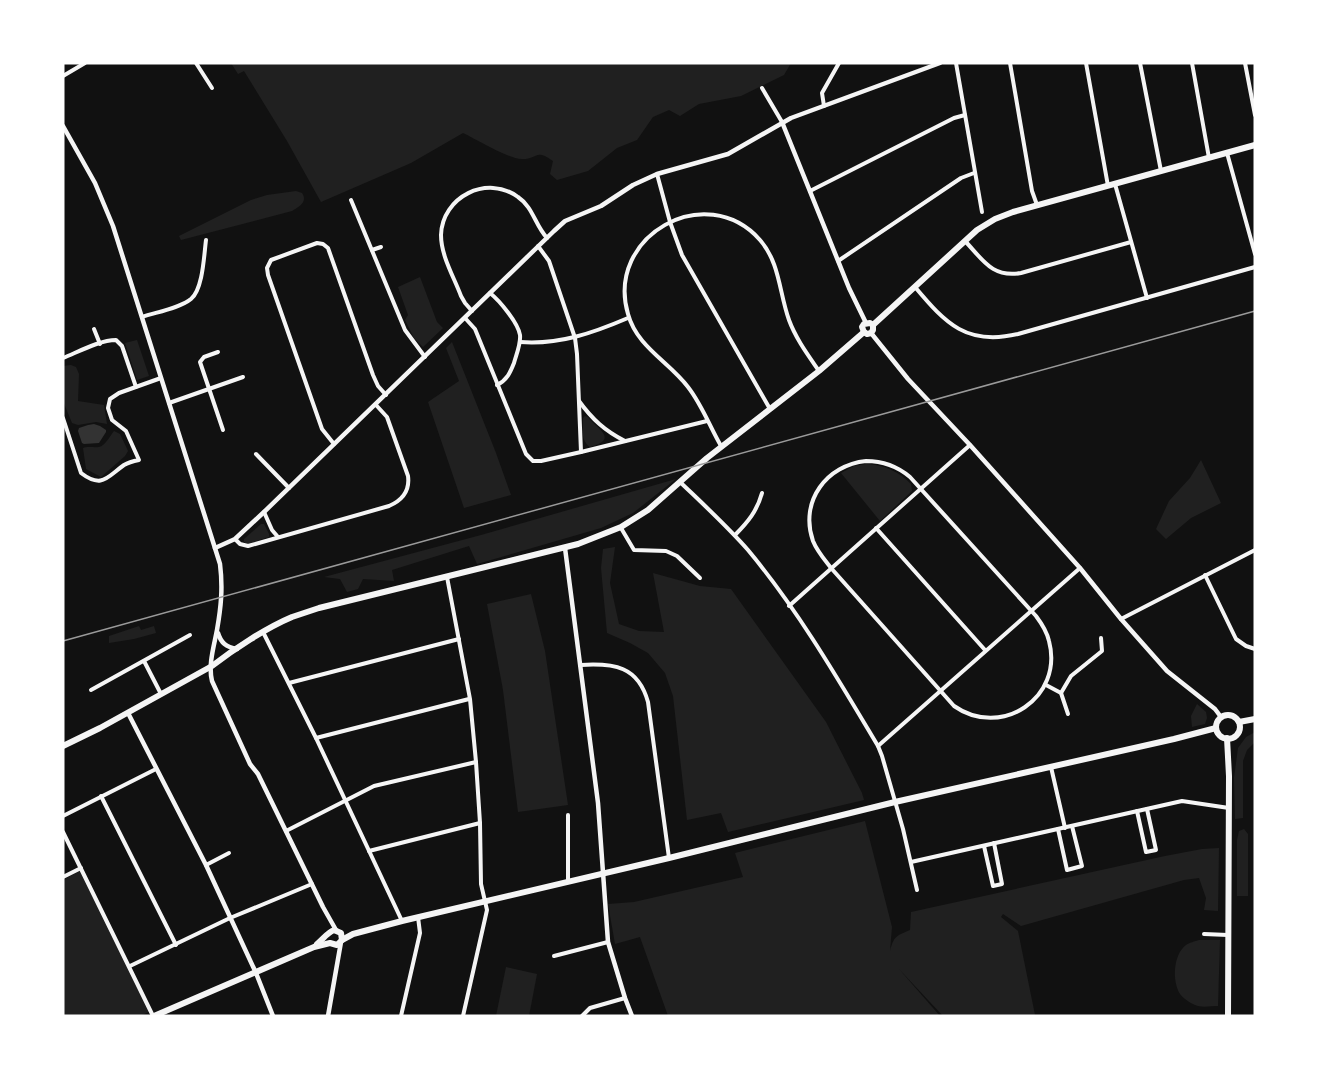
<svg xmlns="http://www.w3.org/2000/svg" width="1318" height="1079" font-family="'Open Sans',sans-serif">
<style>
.green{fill:#202020}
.water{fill:#333}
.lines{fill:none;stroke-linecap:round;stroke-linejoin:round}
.minor{stroke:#f5f5f5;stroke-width:4}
.tertiary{stroke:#f5f5f5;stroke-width:4.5}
.primary{stroke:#f5f5f5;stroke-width:6}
.tram{stroke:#9a9a9a;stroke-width:1.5}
</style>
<rect width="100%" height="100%" fill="#111"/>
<g class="green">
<path d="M231,63h560l-7,12 -43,21 -42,8 -19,12 -11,-6 -16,7 -16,23 -20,8 -29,23 -31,9 -7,-6 3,-13c-18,-13 -15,-2 -31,-2 -16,-1 -44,-19 -59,-26l-52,30 -90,39 -34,-61 -43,-70 -6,3z"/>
<path d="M296,191l6,2c6,9 -3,14 -10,18l-111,29 -2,-4 72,-36 16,-5z"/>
<path d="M420,277l17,45 6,6 -20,19 -9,-9 -9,-18 3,-5 -10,-28z"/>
<path d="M137,340l12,36 -12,4 -12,-37z"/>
<path d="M452,342l44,111 15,42 -47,13 -36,-106 31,-21 -13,-33z"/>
<path d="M71,365l5,2 3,7 -1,27 26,4 3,19 -11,-2 -18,3 -6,-2 -9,-22v-35z"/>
<path d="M585,416l3,1c10,13 31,22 2,30 -10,-7 -7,-19 -7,-29z"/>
<path d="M114,431l6,3 8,17 -3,5 -24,21 -15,-8 -3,-21c5,-2 11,0 16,-1 6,-1 11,-11 15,-16z"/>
<path d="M1201,460l20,43 -30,15 -25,21 -10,-10 13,-28 21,-23z"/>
<path d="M866,464c18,1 32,7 45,20l1,7 -32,30 -39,-48 13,-7z"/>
<path d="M676,479l-43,34 -32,15 -124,36 -8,-18 -77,24 2,11 -31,-2 -5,10 -11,3 -7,-13 -16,-2 157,-42z"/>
<path d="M261,524h3l5,10v3l-22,7 -3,-2v-3z"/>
<path d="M615,547l-5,36 9,41 20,7 25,1 -11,-59 47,13 31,3 95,133 36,71 2,7 -136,32 -7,-19 -34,7 -14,-124 -8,-23 -17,-20 -18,-10 -23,-10 -6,-65 2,-19z"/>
<path d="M531,594l14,57 23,154 -50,7 -15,-122 -16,-86z"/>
<path d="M139,626l2,4 13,-4 2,7 -22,6 -25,4v-7z"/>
<path d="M1197,704l9,8 1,6 -2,6 -13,3 -1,-11z"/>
<path d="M1255,732v10l-8,8 -4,11v57l-8,1 -1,-41 4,-30 8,-11z"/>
<path d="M865,821l27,106 -2,24c4,-15 6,-15 20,-21l1,-18 254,-56 37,-7 17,-1 -1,63 -14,-1 2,-12 -7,-20 -15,2 -163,46 -18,-12 -2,3 17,14 17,84 -4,1h-88l-44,-47 41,47h-272l-28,-79 -25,7 -7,-40 26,-2 109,-25 -8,-24z"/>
<path d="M1244,829l4,5v62h-11v-56l2,-9z"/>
<path d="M80,871l71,140 -11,5h-77v-136z"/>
<path d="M1199,940h21l-2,66c-7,0 -17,2 -23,-1 -5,-2 -12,-7 -15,-11 -8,-13 -7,-39 6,-49 3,-2 9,-4 13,-5z"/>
<path d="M506,967l31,7 -8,42h-33z"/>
</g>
<path class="water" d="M94,424l6,2 6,4v2l-7,11 -15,1 -2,-1 -4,-12 1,-3 9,-3z"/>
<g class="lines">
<g class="minor">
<path d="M196,63l16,25"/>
<path d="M956,63l26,149"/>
<path d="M1010,63l22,128 5,14"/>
<path d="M1086,63l22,123"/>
<path d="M1140,63l21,108"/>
<path d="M1192,63l17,95"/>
<path d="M1245,63l10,52"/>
<path d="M63,76l22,-13"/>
<path d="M762,88l20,34"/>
<path d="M824,106l-2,-13 17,-30"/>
<path d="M1227,153l28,101"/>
<path d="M657,174l13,48 12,33 88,154"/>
<path d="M1115,184l32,114"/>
<path d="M810,191l144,-73 11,-3"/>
<path d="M351,200l54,130 20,27"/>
<path d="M965,241c18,19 27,37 56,32l110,-31"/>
<path d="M538,246l11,15 26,77 2,16 4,98"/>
<path d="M372,250l9,-3"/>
<path d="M838,261l123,-83 13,-5"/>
<path d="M915,287c31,37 52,59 103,47l237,-67"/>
<path d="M490,293c10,8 28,30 30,42 1,9 -4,20 -6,28 -4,10 -7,17 -17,22"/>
<path d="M472,311l-7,-8 -4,-7c-7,-19 -20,-40 -20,-61 1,-38 46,-61 77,-38 15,10 17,28 29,41"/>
<path d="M142,317c15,-5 38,-9 49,-18 12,-10 13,-44 15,-59"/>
<path d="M465,318l10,11 51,125 7,7h8l40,-9 126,-31"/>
<path d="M94,329l6,15"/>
<path d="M520,342c39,3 73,-9 108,-24"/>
<path d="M218,352l-14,5 -4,5 23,68"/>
<path d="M63,358c15,-6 37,-18 53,-18l6,6 14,41"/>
<path d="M579,401c13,18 26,30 46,40"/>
<path d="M169,403l74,-26"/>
<path d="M63,418l18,55c21,16 26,4 43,-8 5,-3 10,-4 15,-5l-13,-29 -14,-11 -4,-12 2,-9 9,-6 42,-15"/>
<path d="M334,444l-12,-15 -54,-154 -1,-7 4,-8 46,-17 6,1 5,4 45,127 5,11 8,9"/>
<path d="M721,446c-11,-19 -19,-41 -33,-59 -20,-26 -51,-40 -60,-73 -23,-78 78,-135 132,-74 20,23 19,52 29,80 7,19 19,35 30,51"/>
<path d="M256,454l33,34"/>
<path d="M866,461c18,0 31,5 44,16l126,139c6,8 11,16 13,25 15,57 -48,98 -95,65l-123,-138c-7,-9 -14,-17 -18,-27 -14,-40 14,-76 53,-80z"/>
<path d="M680,482c23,22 47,44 68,68 50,60 90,129 130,196l4,10 21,73 14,61"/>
<path d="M264,512l8,18 6,7"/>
<path d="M621,528l13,22 32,1 11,5 23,22"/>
<path d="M876,528l109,122"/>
<path d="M735,535c13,-13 22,-24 27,-42"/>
<path d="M235,539l5,5 8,2 141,-40c14,-6 21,-15 19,-30l-21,-59 -11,-12"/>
<path d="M1205,575l31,64 10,7 9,3"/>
<path d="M447,577l23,122 6,63 4,61 1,61 6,26 -24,106"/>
<path d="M789,606l181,-161"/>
<path d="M1121,619l134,-69"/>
<path d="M263,632l53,106 86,183"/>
<path d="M144,661l17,33"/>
<path d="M581,665c33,-2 57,1 67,37l21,156"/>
<path d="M289,683l170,-44"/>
<path d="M1046,685l15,8 7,21"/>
<path d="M91,690l99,-55"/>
<path d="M1061,693l10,-17 31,-25 -1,-13"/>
<path d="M316,738l153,-39"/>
<path d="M878,746l202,-178"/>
<path d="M1051,767l14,61"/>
<path d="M101,796l75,149"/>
<path d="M1137,811l9,41 10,-2 -9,-41"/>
<path d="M63,816l93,-47"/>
<path d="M1058,829l9,41 15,-4 -10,-40"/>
<path d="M286,831l88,-45 102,-24"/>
<path d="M63,832l90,184"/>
<path d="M984,846l9,40 9,-2 -8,-41"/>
<path d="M369,851l111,-28"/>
<path d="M911,862l271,-61 47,7"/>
<path d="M206,865l23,-12"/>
<path d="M63,877l18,-9"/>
<path d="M568,881v-66"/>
<path d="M1204,934l24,1"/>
<path d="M554,956l54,-14"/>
<path d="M130,966l100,-48 82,-34"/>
<path d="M401,1016l19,-83 -2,-16"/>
<path d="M582,1016l8,-8 35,-10"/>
</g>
<g class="tertiary">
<path d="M782,122l67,166 17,35"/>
<path d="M63,126l32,57 18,43 107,338c3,24 1,43 -3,66 -3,16 -9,35 -5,51l38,83 8,10 65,133 13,23"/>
<path d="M871,333l37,46 62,66 110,123 41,51 46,52 48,38 6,8"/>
<path d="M215,548l20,-9 29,-27 290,-281 11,-10 36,-15 32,-21 24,-11 71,-20 63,-36 149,-55"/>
<path d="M565,548l33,255 10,139 17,56 7,18"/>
<path d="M218,633c3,10 8,14 19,16"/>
<path d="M128,713l78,152 50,108 17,43"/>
<path d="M328,1016l13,-74"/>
</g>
<g class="primary">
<path d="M873,325l104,-95 18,-11 18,-7 242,-67"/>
<path d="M864,332l-2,-5 2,-3 6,-1 3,2"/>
<path d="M864,332l3,2 4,-1 2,-3v-5"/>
<circle cx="1228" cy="727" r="12"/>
<path d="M1239,722l16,-3"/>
<path d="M1227,738l2,38 -1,240"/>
<path d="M63,746l37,-18 112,-62c22,-17 54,-38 80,-49 9,-3 18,-6 27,-9l259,-64 43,-17 27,-17 59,-52 112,-87 45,-39"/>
<path d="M317,944c5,-4 11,-12 17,-14l7,3 1,7"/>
<path d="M154,1016l160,-69 16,-4 7,2 5,-5 11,-6 49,-13 267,-63 226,-56 279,-63 42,-11"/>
</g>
<path class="tram" d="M63,641l1192,-330"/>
</g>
<rect width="1318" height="1079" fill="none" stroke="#ffffff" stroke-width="129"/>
</svg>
